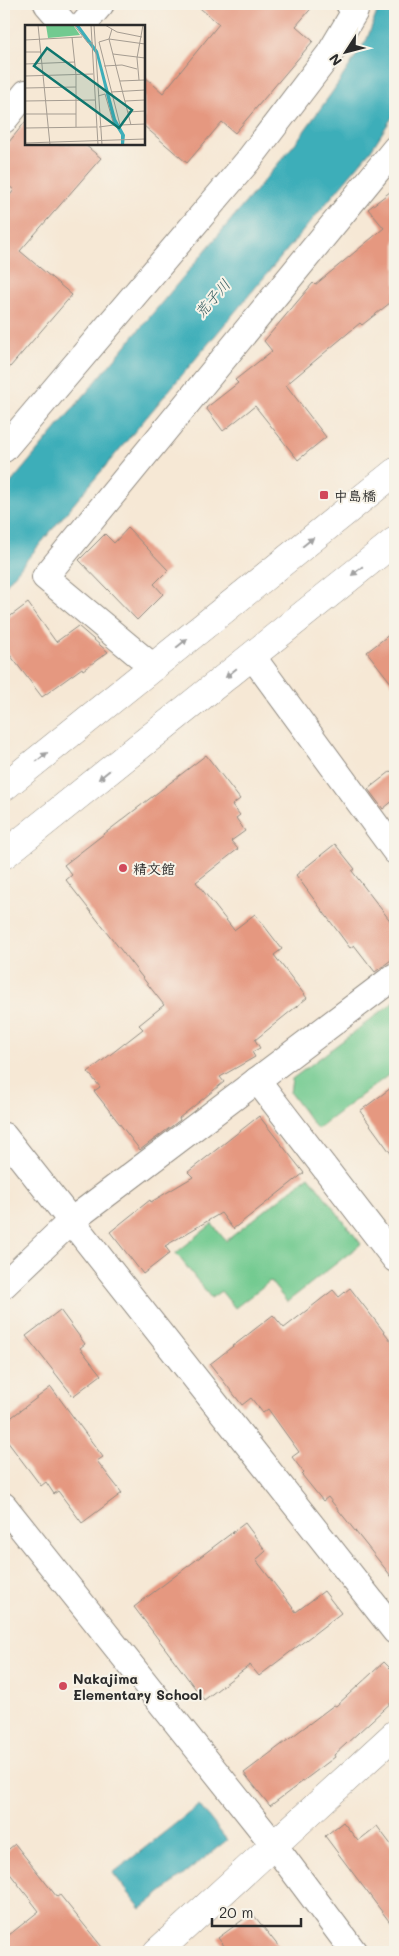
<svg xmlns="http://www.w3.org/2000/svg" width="399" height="1956" font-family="Mali,'Klee One',sans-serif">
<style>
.green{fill:#72ca90;stroke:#4e7a5e}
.water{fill:#3eaeb9;stroke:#346c72}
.building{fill:#e59880}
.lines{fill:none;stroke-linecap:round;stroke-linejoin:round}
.minor-casing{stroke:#908a80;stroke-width:28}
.tertiary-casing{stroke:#908a80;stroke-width:29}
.minor{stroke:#fff;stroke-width:26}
.tertiary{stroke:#fff;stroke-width:28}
.oneway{fill:#a0a0a0}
.poi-dot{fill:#d1495b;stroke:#f7f3e8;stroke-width:2}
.labels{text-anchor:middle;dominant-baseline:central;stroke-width:4;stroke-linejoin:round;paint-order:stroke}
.poi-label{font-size:14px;font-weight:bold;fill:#2b2b2b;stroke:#f7f3e8;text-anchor:start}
.water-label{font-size:15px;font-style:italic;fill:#32595d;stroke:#f7f3e8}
.inset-road{fill:none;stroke:#a59c91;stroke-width:1}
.view{fill:#0f766e;fill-opacity:0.15;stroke:#0f766e;stroke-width:2.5}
.inset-edge{fill:none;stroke:#2b2b2b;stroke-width:2.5}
</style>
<rect width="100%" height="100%" fill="#f7f3e8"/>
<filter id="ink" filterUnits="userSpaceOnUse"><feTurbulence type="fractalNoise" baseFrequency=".02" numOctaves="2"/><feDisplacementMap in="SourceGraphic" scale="10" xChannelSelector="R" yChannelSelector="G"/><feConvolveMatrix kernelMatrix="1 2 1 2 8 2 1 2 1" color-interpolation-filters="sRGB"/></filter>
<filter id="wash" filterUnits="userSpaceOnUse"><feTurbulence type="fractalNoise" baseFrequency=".0096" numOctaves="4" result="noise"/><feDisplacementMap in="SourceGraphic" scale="20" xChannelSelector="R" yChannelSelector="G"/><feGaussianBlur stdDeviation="1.12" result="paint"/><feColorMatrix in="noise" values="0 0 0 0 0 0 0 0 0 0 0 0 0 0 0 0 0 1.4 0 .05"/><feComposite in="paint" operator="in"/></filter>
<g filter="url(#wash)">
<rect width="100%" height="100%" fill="#f6e8d5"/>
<g class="green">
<path d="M395,1001v69l-78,59 -27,-36 2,-14z"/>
<path d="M309,1176l52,68 -74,58 -17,-21 -35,27 -14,-17 -10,7 -35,-45 36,-29 14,17z"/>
</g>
<g class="water">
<path d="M380,4h15v109l-24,37 -367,437v-96l293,-350 36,-50 34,-52z"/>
<path d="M199,1805l28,35 -86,69 -28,-36z"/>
</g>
<g id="blocks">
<g class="building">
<path d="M195,4h120l-19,22 17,15 -78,92 -13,-11 -35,41 -43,-37v-50l19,17 56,-69z"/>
<path d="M26,121v23h58l17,14 -81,93 52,44 -68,79v-171l10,-13 -10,-8v-34z"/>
<path d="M395,188v111l-33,26 -2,-2 -74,62 40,52 -28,23 -43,-54 -32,25 -17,-23 32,-25 -3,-3 37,-29 -8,-10 49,-58 2,2 69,-57 -16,-19z"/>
<path d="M128,528l40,42 -14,14 9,10 -26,26 -58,-60 26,-26 9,9z"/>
<path d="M28,603l28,39 22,-16 30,26 -25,18 -1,-2 -40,29 -38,-50v-26z"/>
<path d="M395,630v58l-28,-36z"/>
<path d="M206,755l34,44 -8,6 8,10 -4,3 9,13 -14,10 7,8 -42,33 38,48 21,-16 27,35 -8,6 33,43 -52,42 5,8 -8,4 3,5 -35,20 4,5 -45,36 1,2 -40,30 -46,-59 6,-4 -12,-15 55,-43 -4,-4 25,-20 -98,-125 6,-5 -8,-10z"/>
<path d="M395,768v31l-12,10 -15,-20z"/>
<path d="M335,844l20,25 -3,2 43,56v30l-20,15 -21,-27 -4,3 -54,-73z"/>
<path d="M395,1085v74l-35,-48z"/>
<path d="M259,1116l45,57 -71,56 -12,-16 -56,33 5,7 -27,21 -33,-42 40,-32 1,2 42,-25 -5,-5z"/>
<path d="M350,1288l45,58v235l-67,-84 -5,4 -21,-26 2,-2 -12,-16 7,-5 -31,-43 -5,4 -12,-15 -9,7 -32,-41 63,-49 11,13 49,-38 6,7z"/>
<path d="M60,1310l25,34 -5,4 21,27 -28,21 -47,-60z"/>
<path d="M51,1387l52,70 -6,4 25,32 -40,30 -24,-32 -4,3 -8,-12 -5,4 -37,-49v-14z"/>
<path d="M245,1523l21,28 -10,9 40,52 28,-21 17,22 -82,63 -9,-11 -46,35 -70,-93z"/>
<path d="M384,1662l11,11v26l-61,56 1,2 -65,49 -26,-33 90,-68 2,1z"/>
<path d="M343,1822l15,19 19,-15 18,24v79l-70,-93z"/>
<path d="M15,1844l42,53 3,-2 46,57h-102v-13l35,-28 -35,-45v-13z"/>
<path d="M252,1913l31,39h-54l-11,-14z"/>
</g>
</g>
</g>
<g filter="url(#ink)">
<use href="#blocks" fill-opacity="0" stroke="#908a80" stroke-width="1"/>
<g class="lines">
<g class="minor-casing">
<g id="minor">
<path d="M47,4l19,22"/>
<path d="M82,26l19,-22"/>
<path d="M4,120l22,-27"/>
<path d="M4,449l243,-287 83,-109 25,-42 -6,-7"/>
<path d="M252,656l143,195"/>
<path d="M153,667l-108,-90 350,-428"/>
<path d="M257,1080l138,179"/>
<path d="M4,1136l391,495"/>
<path d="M4,1285l67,-64 324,-245"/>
<path d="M4,1506l270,339 80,107"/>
</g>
</g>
<g class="tertiary-casing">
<g id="tertiary">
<path d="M4,787l391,-315"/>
<path d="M4,855l391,-314"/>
<path d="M157,1952l238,-218"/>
</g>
</g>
<use href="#minor" class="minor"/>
<use href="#tertiary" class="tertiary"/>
</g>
<defs><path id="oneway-solid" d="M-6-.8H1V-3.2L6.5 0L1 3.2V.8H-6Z" transform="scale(1.25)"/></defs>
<g class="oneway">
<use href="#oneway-solid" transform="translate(308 542) rotate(-39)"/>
<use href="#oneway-solid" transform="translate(357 571) rotate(141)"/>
<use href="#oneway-solid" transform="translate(182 643) rotate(-39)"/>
<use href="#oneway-solid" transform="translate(231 673) rotate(141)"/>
<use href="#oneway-solid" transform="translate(42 757) rotate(-39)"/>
<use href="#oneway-solid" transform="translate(104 775) rotate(141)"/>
</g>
</g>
<g class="poi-dot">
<rect x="319" y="490" width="10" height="10" rx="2.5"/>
<circle cx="123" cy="868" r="5"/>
<circle cx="63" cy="1686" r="5"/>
</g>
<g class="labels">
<g class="poi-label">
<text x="334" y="495">中島橋</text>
<text x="133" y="868">精文館</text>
<text x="73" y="1678">Nakajima<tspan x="73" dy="16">Elementary School</tspan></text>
</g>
<g class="water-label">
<text transform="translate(212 298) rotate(-49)">荒子川</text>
</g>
</g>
<g transform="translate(25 25)">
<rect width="120" height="120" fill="#f6e8d5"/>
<path d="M21,0h27l7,10 -32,3z" fill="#72ca90"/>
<path d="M50,0h4l19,26 18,68 9,16 -1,10h-3v-10l-8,-13 -17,-68z" fill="#3eaeb9"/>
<path class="inset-road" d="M13,0l12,120M49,0l14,18h5M66,0l7,120M69,0l8,120M80,0l12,7 25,5M87,4l-3,10 22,86M47,12l4,38v52M0,15l57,-3M74,17l21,83 25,-1M74,17l10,-3 36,5M0,27h16M88,29l32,4M0,39l50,-2M79,41l18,-1 15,4M0,51l68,-2M114,55l-2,-22 6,-33M95,56l25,-1M0,63l51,-1M86,67l34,-2M73,71l7,-2 9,31 -15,2M0,76l70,-1M100,76l20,-1M103,87l17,-1M0,89h51M0,103l72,-1M0,118l120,-4"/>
<path class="view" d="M22,23l85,62 -13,18 -85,-62z"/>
<rect width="120" height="120" class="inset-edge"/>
</g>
<rect width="399" height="1956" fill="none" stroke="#f7f3e8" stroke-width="20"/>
<g transform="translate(346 52) rotate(234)" stroke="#f7f3e8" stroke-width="4" paint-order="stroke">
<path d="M0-4L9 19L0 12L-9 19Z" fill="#2b2b2b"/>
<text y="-8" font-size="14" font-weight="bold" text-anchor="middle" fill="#2b2b2b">N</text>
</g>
<path d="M212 1918v8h89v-8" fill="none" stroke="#2b2b2b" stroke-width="2.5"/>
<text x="219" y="1918" font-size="15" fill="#2b2b2b" stroke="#f7f3e8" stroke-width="4" paint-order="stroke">20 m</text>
</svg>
